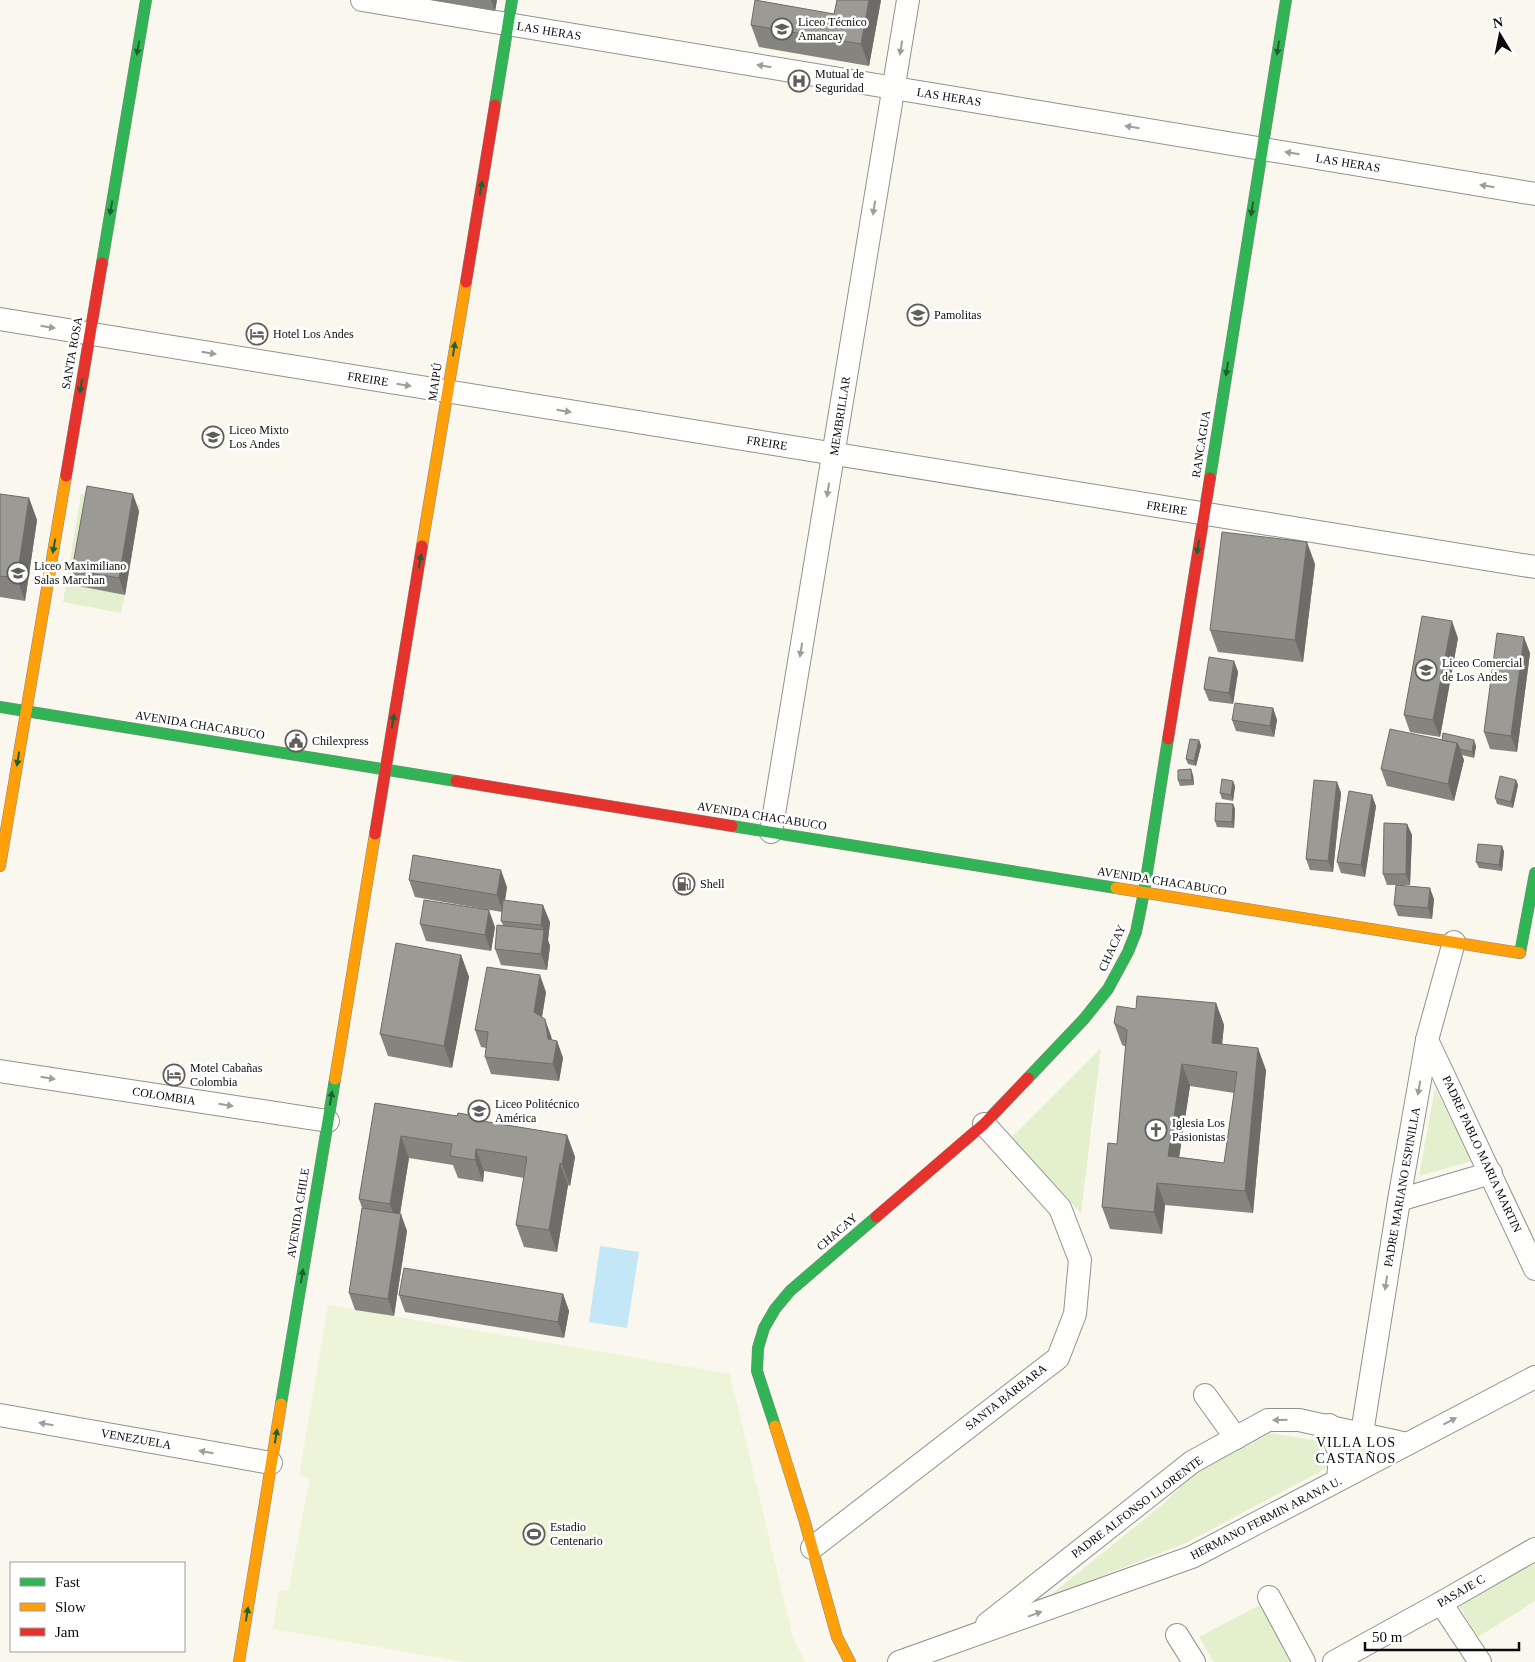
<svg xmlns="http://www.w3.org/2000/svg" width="1535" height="1662" font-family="'Times New Roman',serif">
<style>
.green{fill:#e4f0cd}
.pitch{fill:#eef4d7}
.water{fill:#c3e7f6}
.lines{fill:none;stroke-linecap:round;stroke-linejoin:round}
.street-casing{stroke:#93918d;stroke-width:24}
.fast-casing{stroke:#898884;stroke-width:12}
.slow-casing{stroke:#898884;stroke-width:12}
.jam-casing{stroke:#898884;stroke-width:12}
.street{stroke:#fefefc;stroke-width:22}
.fast{stroke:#30b455;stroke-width:11}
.slow{stroke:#ff9f0a;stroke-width:11}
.jam{stroke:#e5322d;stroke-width:11}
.wall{fill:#86847f;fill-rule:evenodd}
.shaded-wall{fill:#6d6c68}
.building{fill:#9c9a94;stroke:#6d6c68;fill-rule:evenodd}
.oneway{fill:#1e6030}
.oneway2{fill:#9d9d9c}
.labels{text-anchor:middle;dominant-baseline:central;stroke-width:5;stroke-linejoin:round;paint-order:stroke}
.poi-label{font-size:12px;fill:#0b0b0b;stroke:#fff;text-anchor:start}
.street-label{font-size:12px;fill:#0b0b0b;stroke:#fff}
.neighbourhood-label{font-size:14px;letter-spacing:1px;fill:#0b0b0b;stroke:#fff}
</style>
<rect width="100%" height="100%" fill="#faf7ee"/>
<g class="green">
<path d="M81,494l59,11 -1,6 -46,-8 -15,83 47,9 -4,18 -58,-11z"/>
<path d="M1101,1048l-20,165 -71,-74z"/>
<path d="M1435,1088l37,73 -53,15z"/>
<path d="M1271,1433l48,8 8,27 -143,76 -136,53 114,-92 32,-31z"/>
<path d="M1346,1439l31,9 -27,12z"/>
<path d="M1535,1555v46l-57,36 -21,-34z"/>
<path d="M1260,1605l32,57h-78l-15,-25z"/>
</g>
<path class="pitch" d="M328,1305l402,69 63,264 12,24h-340l-192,-33 6,-39 9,1 22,-113 -11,-2z"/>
<path class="water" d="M600,1246l39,6 -12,76 -38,-6z"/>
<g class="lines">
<g class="street-casing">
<g id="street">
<path d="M362,0l1173,194"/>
<path d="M0,319l1535,248"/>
<path d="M771,832l137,-832"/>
<path d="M1427,1040l108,229"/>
<path d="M0,1071l328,50"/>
<path d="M1399,1200l92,-27"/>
<path d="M1205,1395l31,43"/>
<path d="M0,1415l271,48"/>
<path d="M1329,1425l11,30 -2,25"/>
<path d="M1362,1433l37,-233 28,-160 27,-98"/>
<path d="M812,1548l246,-190 17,-44 5,-54 -20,-52 -76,-84"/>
<path d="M1269,1597l35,65"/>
<path d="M1441,1603l39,59"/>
<path d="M987,1624l205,-162 76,-42h31l108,24"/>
<path d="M1177,1635l17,27"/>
<path d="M899,1662l293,-105 343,-180"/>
<path d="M1334,1662l107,-59 94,-54"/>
</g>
</g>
<g class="fast-casing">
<g id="fast">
<path d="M495,105l17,-105"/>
<path d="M102,263l44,-263"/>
<path d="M1210,478l76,-478"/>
<path d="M0,707l456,74"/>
<path d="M732,826l384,62"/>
<path d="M1520,953l15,-80"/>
<path d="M1028,1078l56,-59 24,-30 20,-37 8,-20 8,-40 24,-153"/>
<path d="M281,1404l54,-325"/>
<path d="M775,1426l-18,-55 1,-23 6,-20 11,-19 15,-18 86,-74"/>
</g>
</g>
<g class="slow-casing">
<g id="slow">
<path d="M422,546l44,-264"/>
<path d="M0,866l66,-390"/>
<path d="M1116,888l404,65"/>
<path d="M335,1079l40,-245"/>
<path d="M775,1426l29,93 33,118 13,25"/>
<path d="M239,1662l42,-258"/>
</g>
</g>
<g class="jam-casing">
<g id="jam">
<path d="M466,282l29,-177"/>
<path d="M66,476l36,-213"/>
<path d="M1168,739l42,-261"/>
<path d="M456,781l276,45"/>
<path d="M375,834l47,-288"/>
<path d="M876,1217l108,-93 44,-46"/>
</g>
</g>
<use href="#street" class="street"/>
<use href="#fast" class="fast"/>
<use href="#slow" class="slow"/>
<use href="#jam" class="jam"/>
</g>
<g class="wall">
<path d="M431,0h66l-2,11z"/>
<path d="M837,0h44l-12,66 -110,-19 -8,-22 83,-11z"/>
<path d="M0,494l29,4 8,22 -12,81 -25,-4z"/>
<path d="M139,511l-14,84 -47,-9 -6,-16z"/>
<path d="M1315,564l-12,98 -85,-10 -8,-22z"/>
<path d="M1458,638l-18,99 -30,-5 -6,-17z"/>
<path d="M1530,653l-13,99 -27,-3 -6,-17z"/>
<path d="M1234,661l4,11 -5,32 -24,-3 -5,-12z"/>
<path d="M1273,708l4,12 -3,17 -38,-6 -4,-11z"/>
<path d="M1199,740l2,6 -5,20 -8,-2 -2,-5z"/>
<path d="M1442,740l34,6 -2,12 -12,-3 2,5 -10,41 -67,-15 -6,-17z"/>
<path d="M1193,775l1,10 -14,1 -2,-6z"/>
<path d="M1516,780l2,5 -5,23 -16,-4 -2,-6z"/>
<path d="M1337,782l4,11 -8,79 -23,-2 -4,-11z"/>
<path d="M1235,786l-2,15 -11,-2 -2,-6z"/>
<path d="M1233,804l2,5 -1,19 -17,-1 -2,-6z"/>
<path d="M1376,806l-11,71 -24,-4 -4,-11z"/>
<path d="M1407,824l5,11 -2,50h-8l32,14 -2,20 -34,-3 -4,-11 2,-20h-9l-4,-11z"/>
<path d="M1502,846l2,6 -2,19 -23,-3 -3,-6z"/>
<path d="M409,880l98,7 -2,14 45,21 -2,18 2,6 -3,24 -46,-5 -6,-16 8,-24 -2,-4 1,-9 -87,-15z"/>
<path d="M420,924l75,3 -4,24 -65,-10z"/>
<path d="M461,955l8,22 -17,91 -64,-12 -8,-22z"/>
<path d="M546,992l-4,25 9,19 1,4 5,1 6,17 -4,23 -68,-7 -6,-17 1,-9 -5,-1 -6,-17z"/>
<path d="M1216,1003l8,22 -2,19 44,26 -13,143 -88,-8 -3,29 -52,-5 -8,-22 15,-63 9,-97 -4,-2 -8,-22 22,-14zM1190,1086l44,7 -10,70 -45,-6z"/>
<path d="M375,1103l192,32 8,22 -5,29 -2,-1 -11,67 -33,-5 -8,-22 8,-47 -40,-7 -1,11 -25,-4 -5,-13 -44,-7 -9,56 7,17 -13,85 -39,-6 -6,-17 13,-85 -3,-9z"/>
<path d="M563,1294l6,17 -5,27 -159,-26 -6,-17z"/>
</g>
<g class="shaded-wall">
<path d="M491,0h6l-2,11z"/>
<path d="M869,0h12l-12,66 -8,-22z"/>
<path d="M133,494l6,17 -14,84 -6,-17z"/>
<path d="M29,498l8,22 -12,81 -8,-23z"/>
<path d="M1307,542l8,22 -12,98 -8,-22z"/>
<path d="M1452,621l6,17 -18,99 -7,-17z"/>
<path d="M1524,637l6,16 -13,99 -6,-16z"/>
<path d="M1234,661l4,11 -5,32 -4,-11z"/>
<path d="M1273,708l4,12 -3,17 -4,-11z"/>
<path d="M1199,740l2,6 -5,20 -2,-5z"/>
<path d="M1474,740l2,6 -2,12 -2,-6z"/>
<path d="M1457,743l7,17 -10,41 -6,-17z"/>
<path d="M1191,769l2,6 1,10 -2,-5z"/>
<path d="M1516,780l2,5 -5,23 -2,-6z"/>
<path d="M1233,781l2,5 -2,15 -2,-6z"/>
<path d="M1337,782l4,11 -8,79 -5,-11z"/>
<path d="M1372,795l4,11 -11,71 -4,-12z"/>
<path d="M1233,804l2,5 -1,19 -2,-6z"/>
<path d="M1407,824l5,11 -2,50 -4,-11z"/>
<path d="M1502,846l2,6 -2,19 -3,-6z"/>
<path d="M501,870l6,17 -4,25 -6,-17z"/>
<path d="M1430,888l4,11 -2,20 -4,-11z"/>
<path d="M543,905l7,17 -2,18 2,6 -3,24 -6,-16 3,-23 -3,-6z"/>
<path d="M489,910l6,17 -4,24 -6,-16z"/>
<path d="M461,955l8,22 -17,91 -8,-22z"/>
<path d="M540,975l6,17 -6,37 -6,-17z"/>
<path d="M1216,1003l8,22 -4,40 -8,-22z"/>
<path d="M545,1019l6,17 3,19 -6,-16z"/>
<path d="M557,1041l6,17 -4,23 -6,-17z"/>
<path d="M1258,1048l8,22 -13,143 -8,-22z"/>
<path d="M1182,1064l8,22 -14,92 -8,-22z"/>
<path d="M567,1135l8,22 -5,29 -8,-22z"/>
<path d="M401,1136l8,22 -11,68 -8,-22z"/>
<path d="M476,1149l8,22 -1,11 -8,-22z"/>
<path d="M560,1163l8,22 -11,67 -8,-22z"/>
<path d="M1157,1183l8,22 -3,29 -8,-22z"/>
<path d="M401,1214l6,17 -13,85 -6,-17z"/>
<path d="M563,1294l6,17 -5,27 -6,-16z"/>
</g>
<g class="building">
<path d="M755,0l79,14 3,-14h32l-8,44 -110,-19z"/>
<path d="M87,486l46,8 -14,84 -47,-8z"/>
<path d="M0,494l29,4 -12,80 -17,-2z"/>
<path d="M1222,532l85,10 -12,98 -85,-10z"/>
<path d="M1422,616l30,5 -19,99 -29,-5z"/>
<path d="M1497,633l27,4 -13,99 -27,-4z"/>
<path d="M1209,657l25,4 -5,32 -25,-4z"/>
<path d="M1235,703l38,5 -3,18 -38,-6z"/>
<path d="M1390,729l67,14 -9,41 -67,-15z"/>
<path d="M1443,733l31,7 -2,12 -12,-3 -3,-6 -15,-3z"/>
<path d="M1190,739l9,1 -5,21 -8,-2z"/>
<path d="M1191,769l1,11h-14v-10z"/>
<path d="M1500,776l16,4 -5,22 -16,-4z"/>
<path d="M1222,779l11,2 -2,14 -11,-2z"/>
<path d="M1314,780l23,2 -9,79 -22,-2z"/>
<path d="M1349,791l23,4 -11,70 -24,-3z"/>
<path d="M1216,803l17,1 -1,18 -17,-1z"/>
<path d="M1384,823l23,1 -1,50h-23z"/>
<path d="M1478,844l24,2 -3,19 -23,-3z"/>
<path d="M413,855l88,15 -4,25 -88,-15z"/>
<path d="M1396,885l34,3 -2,20 -34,-3z"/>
<path d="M424,900l65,10 -4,25 -65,-11z"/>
<path d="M503,900l40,5 -2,20 -40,-4z"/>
<path d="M497,925l47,5 -3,24 -46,-5z"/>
<path d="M396,943l65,12 -17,91 -64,-12z"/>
<path d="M487,967l53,8 -6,37 11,7 3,20 9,2 -4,23 -68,-7 3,-25 -13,-2z"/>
<path d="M1137,996l79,7 -4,40 46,5 -13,143 -88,-8 -3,29 -52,-5 6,-64 9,1 10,-114 -13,-7 3,-17 19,3zM1182,1064l55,8 -13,91 -56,-7z"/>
<path d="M375,1103l82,13 1,-3 24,4v4l85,14 -5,29 -2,-1 -11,67 -33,-5 11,-68 -51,-8 -1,11 -25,-4 2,-12 -51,-8 -11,68 -31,-5z"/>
<path d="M362,1208l39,6 -13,85 -39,-6z"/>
<path d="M404,1268l159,26 -5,28 -159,-27z"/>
</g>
<defs><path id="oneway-solid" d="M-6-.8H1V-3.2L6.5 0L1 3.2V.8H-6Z" transform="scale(1.25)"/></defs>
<g class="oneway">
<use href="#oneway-solid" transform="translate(138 48) rotate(100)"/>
<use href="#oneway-solid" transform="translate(1278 48) rotate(99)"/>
<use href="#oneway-solid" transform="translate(481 188) rotate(-81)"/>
<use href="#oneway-solid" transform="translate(111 208) rotate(100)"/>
<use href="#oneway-solid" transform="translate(1252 209) rotate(99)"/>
<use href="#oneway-solid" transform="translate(454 349) rotate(-81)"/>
<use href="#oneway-solid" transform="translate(1227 369) rotate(99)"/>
<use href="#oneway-solid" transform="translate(81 386) rotate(99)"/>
<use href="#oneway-solid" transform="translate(54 546) rotate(100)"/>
<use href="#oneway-solid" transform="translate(1198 547) rotate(99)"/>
<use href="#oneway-solid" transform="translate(420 561) rotate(-81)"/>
<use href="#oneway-solid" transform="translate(393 721) rotate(-81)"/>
<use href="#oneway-solid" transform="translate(18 759) rotate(99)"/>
<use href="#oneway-solid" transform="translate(331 1098) rotate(-81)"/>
<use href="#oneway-solid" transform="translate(302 1276) rotate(-81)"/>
<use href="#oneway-solid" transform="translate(276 1436) rotate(-81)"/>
<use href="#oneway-solid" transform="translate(247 1614) rotate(-81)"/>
</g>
<g class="oneway2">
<use href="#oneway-solid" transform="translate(901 48) rotate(99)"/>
<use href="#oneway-solid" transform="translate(764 66) rotate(-171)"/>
<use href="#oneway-solid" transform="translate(1132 127) rotate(-171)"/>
<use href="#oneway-solid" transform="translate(1292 153) rotate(-171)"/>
<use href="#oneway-solid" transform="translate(1487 186) rotate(-171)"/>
<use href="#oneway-solid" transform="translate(874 208) rotate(99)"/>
<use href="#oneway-solid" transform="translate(48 327) rotate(9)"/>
<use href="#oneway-solid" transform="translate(209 353) rotate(9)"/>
<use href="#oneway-solid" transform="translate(404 385) rotate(9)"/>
<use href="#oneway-solid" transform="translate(564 411) rotate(9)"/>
<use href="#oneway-solid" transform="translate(828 490) rotate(99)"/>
<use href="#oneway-solid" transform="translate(801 650) rotate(99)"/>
<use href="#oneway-solid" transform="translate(48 1078) rotate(9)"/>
<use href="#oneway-solid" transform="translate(1419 1088) rotate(100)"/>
<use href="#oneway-solid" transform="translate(226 1105) rotate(9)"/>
<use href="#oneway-solid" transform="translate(1386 1283) rotate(99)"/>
<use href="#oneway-solid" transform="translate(1280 1420) rotate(179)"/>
<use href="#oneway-solid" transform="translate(1450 1421) rotate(-28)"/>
<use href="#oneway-solid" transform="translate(46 1424) rotate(-170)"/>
<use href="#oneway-solid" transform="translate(206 1452) rotate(-170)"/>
<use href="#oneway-solid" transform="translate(1035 1614) rotate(-20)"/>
</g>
<defs>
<g id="school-ring" transform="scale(1.125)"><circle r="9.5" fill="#fff" stroke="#5f5e5a" stroke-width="1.5"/><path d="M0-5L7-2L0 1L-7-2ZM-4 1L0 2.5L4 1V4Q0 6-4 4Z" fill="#5f5e5a"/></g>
<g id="hospital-ring" transform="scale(1.125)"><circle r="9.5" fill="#fff" stroke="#5f5e5a" stroke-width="1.5"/><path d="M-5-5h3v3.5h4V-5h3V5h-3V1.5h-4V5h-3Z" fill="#5f5e5a"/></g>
<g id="hotel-ring" transform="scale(1.125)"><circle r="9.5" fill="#fff" stroke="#5f5e5a" stroke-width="1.5"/><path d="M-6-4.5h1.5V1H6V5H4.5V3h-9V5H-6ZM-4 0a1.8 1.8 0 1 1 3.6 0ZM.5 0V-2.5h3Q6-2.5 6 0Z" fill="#5f5e5a"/></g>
<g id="civic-ring" transform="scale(1.125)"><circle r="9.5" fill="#fff" stroke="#5f5e5a" stroke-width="1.5"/><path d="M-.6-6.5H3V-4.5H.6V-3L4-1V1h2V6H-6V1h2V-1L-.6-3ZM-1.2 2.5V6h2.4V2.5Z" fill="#5f5e5a"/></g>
<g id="fuel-ring" transform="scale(1.125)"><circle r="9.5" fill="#fff" stroke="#5f5e5a" stroke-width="1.5"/><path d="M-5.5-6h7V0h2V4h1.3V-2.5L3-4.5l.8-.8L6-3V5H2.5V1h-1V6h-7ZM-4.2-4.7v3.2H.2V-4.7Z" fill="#5f5e5a"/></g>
<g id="church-ring" transform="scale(1.125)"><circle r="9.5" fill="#fff" stroke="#5f5e5a" stroke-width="1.5"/><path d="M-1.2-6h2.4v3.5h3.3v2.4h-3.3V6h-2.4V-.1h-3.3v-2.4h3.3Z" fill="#5f5e5a"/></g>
<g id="stadium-ring" transform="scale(1.125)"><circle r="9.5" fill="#fff" stroke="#5f5e5a" stroke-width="1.5"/><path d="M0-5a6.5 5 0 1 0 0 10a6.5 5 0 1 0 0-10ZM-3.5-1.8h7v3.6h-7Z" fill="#5f5e5a"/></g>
</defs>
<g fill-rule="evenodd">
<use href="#school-ring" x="782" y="29"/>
<use href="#hospital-ring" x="799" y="81"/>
<use href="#school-ring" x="918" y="315"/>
<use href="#hotel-ring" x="257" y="334"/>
<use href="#school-ring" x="213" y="437"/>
<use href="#school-ring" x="18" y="573"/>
<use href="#school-ring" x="1426" y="670"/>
<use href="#civic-ring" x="296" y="741"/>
<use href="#fuel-ring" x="684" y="884"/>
<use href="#hotel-ring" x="174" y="1075"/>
<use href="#school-ring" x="479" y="1111"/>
<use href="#church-ring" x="1156" y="1130"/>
<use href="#stadium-ring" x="534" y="1534"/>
</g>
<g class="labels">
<g class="poi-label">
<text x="798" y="22">Liceo Técnico<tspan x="798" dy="14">Amancay</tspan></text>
<text x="815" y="74">Mutual de<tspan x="815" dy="14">Seguridad</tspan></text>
<text x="934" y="315">Pamolitas</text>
<text x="273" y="334">Hotel Los Andes</text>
<text x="229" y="430">Liceo Mixto<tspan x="229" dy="14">Los Andes</tspan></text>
<text x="34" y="566">Liceo Maximiliano<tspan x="34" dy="14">Salas Marchan</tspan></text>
<text x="1442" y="663">Liceo Comercial<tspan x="1442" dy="14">de Los Andes</tspan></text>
<text x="312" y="741">Chilexpress</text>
<text x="700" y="884">Shell</text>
<text x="190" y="1068">Motel Cabañas<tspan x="190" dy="14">Colombia</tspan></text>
<text x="495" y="1104">Liceo Politécnico<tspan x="495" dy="14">América</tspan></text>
<text x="1172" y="1123">Iglesia Los<tspan x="1172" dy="14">Pasionistas</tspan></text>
<text x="550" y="1527">Estadio<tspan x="550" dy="14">Centenario</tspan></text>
</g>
<g class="street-label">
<text transform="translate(549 31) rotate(9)">LAS HERAS</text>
<text transform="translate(949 97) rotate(9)">LAS HERAS</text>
<text transform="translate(1348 163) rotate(9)">LAS HERAS</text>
<text transform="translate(72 353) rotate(-80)">SANTA ROSA</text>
<text transform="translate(368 379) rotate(9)">FREIRE</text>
<text transform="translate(435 382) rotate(-81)">MAIPÚ</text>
<text transform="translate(840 416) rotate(-81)">MEMBRILLAR</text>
<text transform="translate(767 443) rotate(9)">FREIRE</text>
<text transform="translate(1201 444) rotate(-81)">RANCAGUA</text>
<text transform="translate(1167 508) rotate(9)">FREIRE</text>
<text transform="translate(200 725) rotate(9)">AVENIDA CHACABUCO</text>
<text transform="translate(762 816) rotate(9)">AVENIDA CHACABUCO</text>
<text transform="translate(1162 881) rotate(9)">AVENIDA CHACABUCO</text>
<text transform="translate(1112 948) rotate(-66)">CHACAY</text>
<text transform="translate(164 1096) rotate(9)">COLOMBIA</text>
<text transform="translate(1482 1154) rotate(65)">PADRE PABLO MARIA MARTIN</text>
<text transform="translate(1402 1187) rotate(-80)">PADRE MARIANO ESPINILLA</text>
<text transform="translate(298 1213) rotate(-81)">AVENIDA CHILE</text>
<text transform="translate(837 1232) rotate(-41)">CHACAY</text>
<text transform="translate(1006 1397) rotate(-38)">SANTA BÁRBARA</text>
<text transform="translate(136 1439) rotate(10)">VENEZUELA</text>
<text transform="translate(1137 1507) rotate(-37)">PADRE ALFONSO LLORENTE</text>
<text transform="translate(1266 1518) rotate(-27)">HERMANO FERMIN ARANA U.</text>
<text transform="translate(1461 1591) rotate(-30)">PASAJE C</text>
</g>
<g class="neighbourhood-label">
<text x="1356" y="1442">VILLA LOS<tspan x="1356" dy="16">CASTAÑOS</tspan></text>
</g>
</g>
<rect x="10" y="1562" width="175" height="90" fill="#ffffff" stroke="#9d9d9d"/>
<rect x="20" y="1578" width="25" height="8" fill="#30b455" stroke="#9d9d9d"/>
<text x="55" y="1587" font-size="15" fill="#0b0b0b">Fast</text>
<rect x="20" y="1603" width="25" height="8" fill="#ff9f0a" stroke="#9d9d9d"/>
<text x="55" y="1612" font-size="15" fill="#0b0b0b">Slow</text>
<rect x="20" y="1628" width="25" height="8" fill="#e5322d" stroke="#9d9d9d"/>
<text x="55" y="1637" font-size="15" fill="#0b0b0b">Jam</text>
<g transform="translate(1500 35) rotate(350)" stroke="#ffffff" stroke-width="4" paint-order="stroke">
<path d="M0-4L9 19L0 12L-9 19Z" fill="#0b0b0b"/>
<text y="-8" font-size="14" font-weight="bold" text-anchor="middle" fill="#0b0b0b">N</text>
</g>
<path d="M1365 1642v8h154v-8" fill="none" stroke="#0b0b0b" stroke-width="2.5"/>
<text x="1372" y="1642" font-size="15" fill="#0b0b0b" stroke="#ffffff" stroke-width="4" paint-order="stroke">50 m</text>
</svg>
